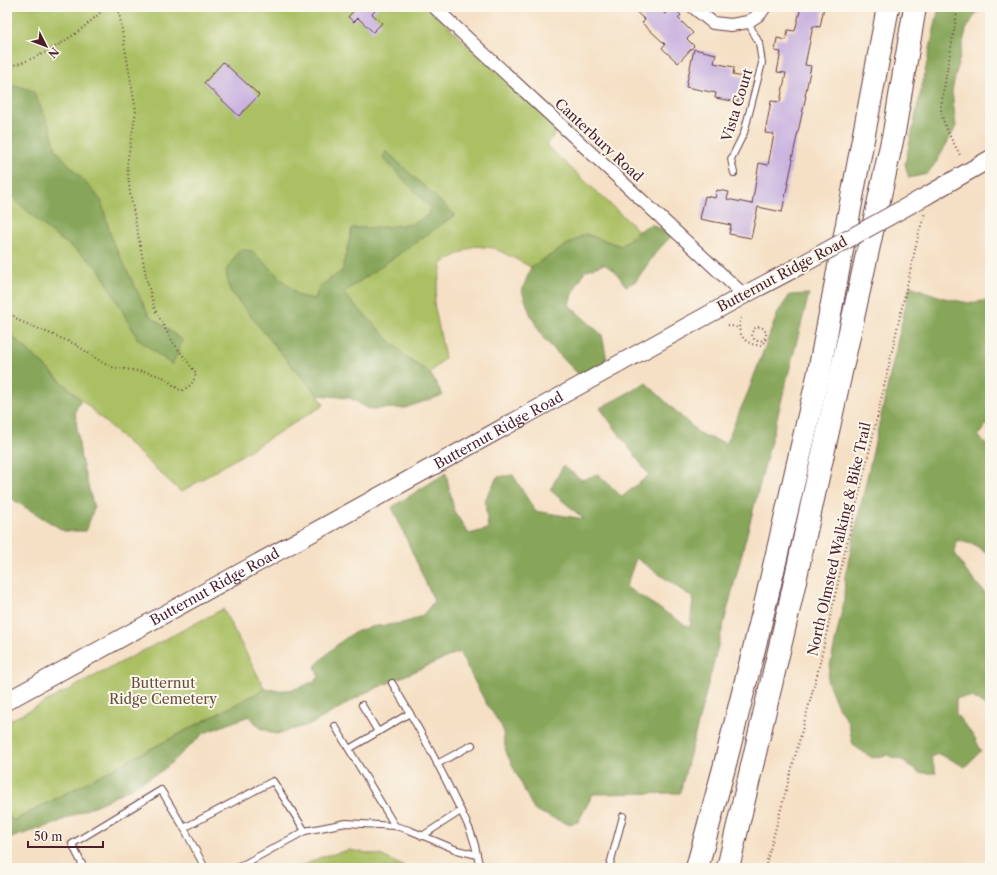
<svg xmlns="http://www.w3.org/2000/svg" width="997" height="875" font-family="'Libre Caslon Text',serif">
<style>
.green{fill:#aac064;stroke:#7a7048}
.forest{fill:#87a65a;stroke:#686242;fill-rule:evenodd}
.building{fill:#cab4e0}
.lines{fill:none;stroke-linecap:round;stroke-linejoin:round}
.lane-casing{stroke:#643c42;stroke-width:8}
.street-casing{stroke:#643c42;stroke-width:14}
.secondary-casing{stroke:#643c42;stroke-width:19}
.highway-casing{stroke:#643c42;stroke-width:24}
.path{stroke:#643c42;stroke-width:2;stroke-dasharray:1 3;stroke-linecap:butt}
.lane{stroke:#fff;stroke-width:6}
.street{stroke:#fff;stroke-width:12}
.secondary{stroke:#fff;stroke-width:17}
.highway{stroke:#fff;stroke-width:22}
.secondary-bridge-casing{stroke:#643c42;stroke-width:19;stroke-linecap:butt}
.secondary-bridge{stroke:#fff;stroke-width:17}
.labels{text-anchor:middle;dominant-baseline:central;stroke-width:4;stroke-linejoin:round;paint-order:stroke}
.street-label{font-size:14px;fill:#4a1f2b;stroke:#fbf7ec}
.park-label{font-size:14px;fill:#674f3c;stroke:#fbf7ec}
</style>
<rect width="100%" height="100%" fill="#fbf7ec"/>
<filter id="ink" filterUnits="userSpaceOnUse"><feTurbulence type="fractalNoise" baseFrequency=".025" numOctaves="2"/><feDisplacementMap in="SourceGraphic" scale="8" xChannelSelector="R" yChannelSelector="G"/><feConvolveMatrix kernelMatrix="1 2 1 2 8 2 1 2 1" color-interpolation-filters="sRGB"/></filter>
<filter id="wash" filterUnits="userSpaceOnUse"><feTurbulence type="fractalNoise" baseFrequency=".012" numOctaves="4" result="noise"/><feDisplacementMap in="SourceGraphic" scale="16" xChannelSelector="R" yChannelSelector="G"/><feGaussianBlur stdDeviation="0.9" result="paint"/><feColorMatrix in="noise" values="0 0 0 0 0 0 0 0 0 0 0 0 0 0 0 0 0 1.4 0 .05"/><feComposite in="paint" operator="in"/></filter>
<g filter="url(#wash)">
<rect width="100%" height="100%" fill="#f5e0c5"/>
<g class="green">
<path d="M7,7h421l130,123 -12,15 93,86 -18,15 -36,-12 -54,33 -37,-19 -20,-2 -32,17 -8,40 11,55 -15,15 -22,-14 -65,-66 -62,43 43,69 -143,87 -174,-161z"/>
<path d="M223,609l42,80 -258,135v-102z"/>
<path d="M349,850l31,5 27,13h-109l23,-11z"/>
</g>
<g class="forest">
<path d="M939,7h48l-11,6 -10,17 -14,61 4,36 -19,34 -10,13 -18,4 -4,-14z"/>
<path d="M7,82l26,9 17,36 6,23 45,50 11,40 37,75 34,26 -11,24 -34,-26 -39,-70 -16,-14 -30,-21 -40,-36 -6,-9z"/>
<path d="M386,151l69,64 -112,78 65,66 22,14 13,22 -38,13 -36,1 -19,-11 -32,-3 -28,-31 -60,-73 -4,-20 14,-22 12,2 47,45 16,3 5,-13 22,-15 10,-43 33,-1 27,-3 16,-9 2,-8 -47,-49z"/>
<path d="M651,224l21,12 -16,16 -20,29 -10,5 -11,-15 -11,-7 -19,7 -13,23 -3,11 33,30 6,30 -25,14 -39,-40 -13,-23 -9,-25 9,-24 54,-33 36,12 18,-15z"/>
<path d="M910,286l34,12 25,5 21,-3v119l-12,17 12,11v109l-15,-11 -19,-5 -1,13 11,18 24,28v111l-17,-13 -17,1v16l19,24 6,13 -16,16 -15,-8 -12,-5 -7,3 5,16h-17l-15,-12 -17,-6 -15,3 -19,-13 -5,-23 -11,-17 -10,-25 17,-79 1,-25z"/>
<path d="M809,294l-129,499 -87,1 -15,28 -10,2 -34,-14 -28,-58 -4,-25 -16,-24 -27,-51 -94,41 -53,31 -36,10 -16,-6 -11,-12 -45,17 -41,37 -49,27 -62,28 -45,14v-27l6,9 252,-132c24,3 33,1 54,-11l-4,-12c12,-12 25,-26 41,-34 20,-10 43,-4 63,-15 6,-3 11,-11 15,-16l-42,-94 54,-34 8,38 15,23 19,-5 -3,-29 12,-23 16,-2 22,36 49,8 -34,-29 13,-24 19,14 16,-6 24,23 27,-22 -49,-67 46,-25 55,52 25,8 22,-51 30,-80 12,-17zM636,558l57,40 -3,30 -64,-41z"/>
<path d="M7,331l74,69 -6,11 6,48 13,49 -8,23h-22l-57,-35z"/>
</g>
<g id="blocks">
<g class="building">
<path d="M357,7h22l-7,7 10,9 -9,9 -15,-14 -4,4 -6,-5z"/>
<path d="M631,7h27l7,7 7,-7 9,8 -3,3 15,15 -6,6 7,7 -16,17 -16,-15 3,-4 -23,-21 3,-3z"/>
<path d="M801,7h23l-4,20 -7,-1 -8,39 6,1 -6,30h1l-14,63h1l-11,53 -24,-5 -7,31 -22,-4 2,-9 -31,-6 5,-23 10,2 2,-8 12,2 -2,7 25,5 7,-41 9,2 6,-31 -9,-1 6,-32 9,1 6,-29 -9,-1 4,-20 -6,-1 2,-13 9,2 2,-10 7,1z"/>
<path d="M694,49l22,5 -2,9 20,4 -1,8 10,2 -5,25 -23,-4 1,-5 -30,-6z"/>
<path d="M223,62l36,33 -20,21 -35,-33z"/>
</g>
</g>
</g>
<g filter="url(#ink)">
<use href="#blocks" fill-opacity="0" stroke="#643c42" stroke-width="1"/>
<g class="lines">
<g class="lane-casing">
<g id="lane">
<path d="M734,173l-3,-14 13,-26 18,-70 -3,-20 -11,-21"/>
<path d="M362,705l16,27"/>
<path d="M335,726l60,100"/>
<path d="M349,749l61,-36"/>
<path d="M437,764l35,-19"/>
<path d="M184,828l89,-47 32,50"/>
<path d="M422,836l39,-25"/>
<path d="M477,855l3,13"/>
<path d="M84,868l-12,-24 89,-54 23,38 21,40"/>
<path d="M237,868l68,-37 41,-8 49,3 14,4 48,20 20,5c-3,-20 -13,-38 -22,-56 -19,-40 -40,-78 -63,-116"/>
<path d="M609,868l14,-52"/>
</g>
</g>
<g class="street-casing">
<g id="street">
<path d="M434,7l310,288"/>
<path d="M693,7l20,16 18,2 17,-3 12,-8 5,-7"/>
</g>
</g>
<g class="secondary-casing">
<g id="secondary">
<path d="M926,196l64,-37"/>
<path id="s1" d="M7,701l737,-406 59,-31"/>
</g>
</g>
<g class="highway-casing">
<g id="highway">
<path d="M697,868l27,-100 42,-167 53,-229 69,-365"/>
<path d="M728,868l61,-260 105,-476 21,-125"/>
</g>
</g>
<g class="path">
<path d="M958,7l-17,99c0,18 12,35 20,51"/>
<path d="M7,67c38,-10 71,-32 99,-60"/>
<path d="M7,311l13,10 55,23 28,19 9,4 38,6 13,4 18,14c9,-4 13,-9 15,-18l-24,-32 -17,-31 -8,-29 -17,-88 -3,-29 9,-53 -18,-104"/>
<path d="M741,318c-1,3 -2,8 -2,10 2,12 12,18 22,17l5,-4 -1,-3"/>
<path d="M728,325l11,3"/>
<circle cx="759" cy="334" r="7"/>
<path d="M765,868l53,-197 25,-111 28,-116 48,-212 6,-19"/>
</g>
<use href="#lane" class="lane"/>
<use href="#street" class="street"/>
<use href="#secondary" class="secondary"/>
<use href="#highway" class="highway"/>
<g class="secondary-bridge-casing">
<path id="secondary-bridge" d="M803,264l123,-68"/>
</g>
<use href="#secondary-bridge" class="secondary-bridge"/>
</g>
</g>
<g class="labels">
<g class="street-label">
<text transform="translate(737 105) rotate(-73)">Vista Court</text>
<text transform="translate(599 140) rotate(43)">Canterbury Road</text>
<text transform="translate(782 274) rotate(-28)">Butternut Ridge Road</text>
<text stroke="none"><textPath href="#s1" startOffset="561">Butternut Ridge Road</textPath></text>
<text transform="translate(839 539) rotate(-77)">North Olmsted Walking &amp; Bike Trail</text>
<text stroke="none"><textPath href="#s1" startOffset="237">Butternut Ridge Road</textPath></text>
</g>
<g class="park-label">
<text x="163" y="683">Butternut<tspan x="163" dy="16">Ridge Cemetery</tspan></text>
</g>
</g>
<rect width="997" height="875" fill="none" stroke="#fbf7ec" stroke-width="24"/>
<g transform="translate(46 46) rotate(132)" stroke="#fbf7ec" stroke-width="3" paint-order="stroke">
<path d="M0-3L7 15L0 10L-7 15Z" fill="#4a1f2b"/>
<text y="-6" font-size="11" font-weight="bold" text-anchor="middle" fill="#4a1f2b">N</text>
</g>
<path d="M28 841v6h75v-6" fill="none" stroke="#4a1f2b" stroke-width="2"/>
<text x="34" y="841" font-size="12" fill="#4a1f2b" stroke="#fbf7ec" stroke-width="3" paint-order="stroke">50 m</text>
</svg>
